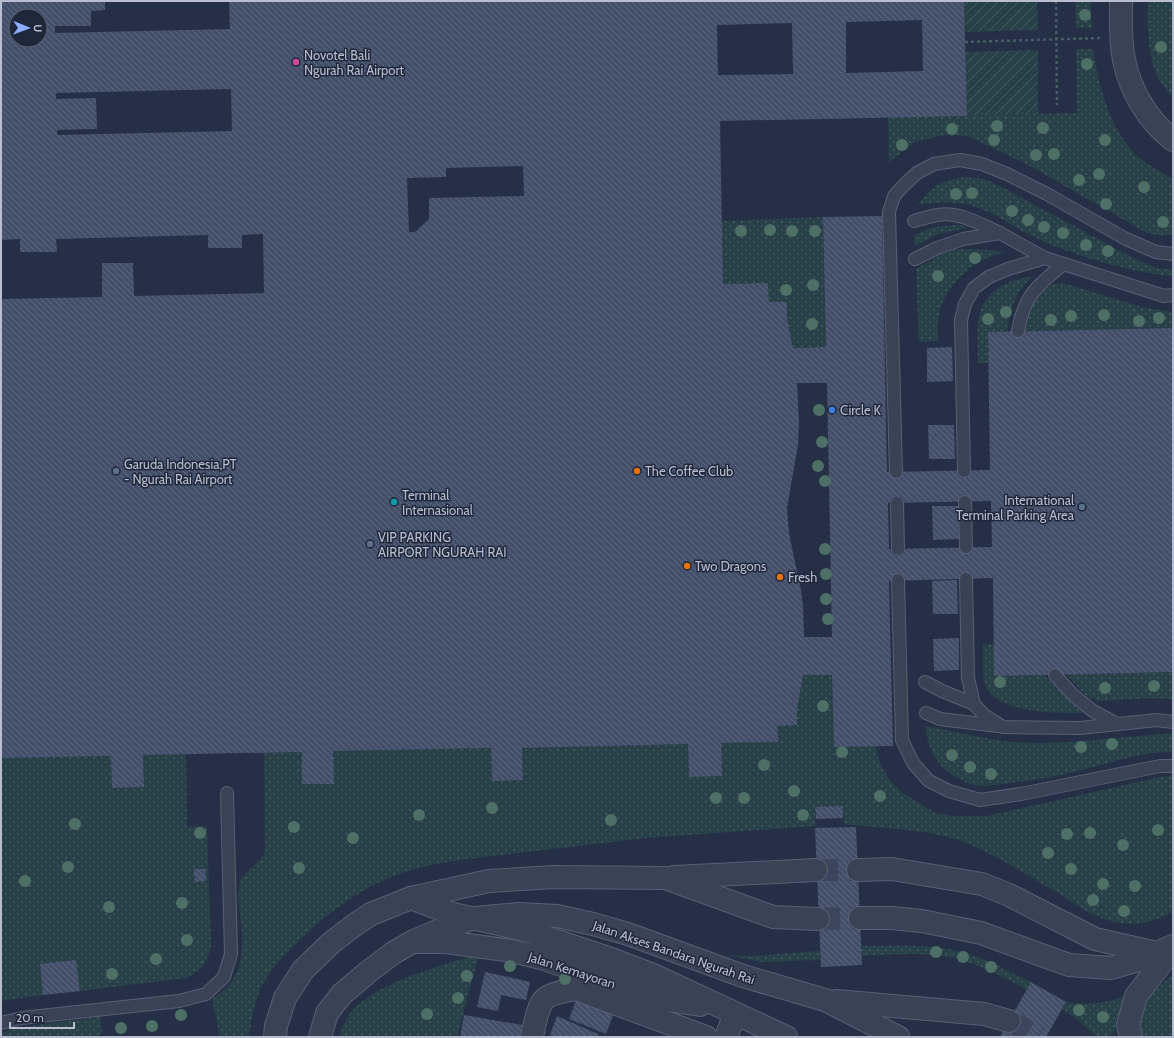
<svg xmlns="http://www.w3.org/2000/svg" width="1174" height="1038" font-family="Cabin,sans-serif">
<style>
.grass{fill:url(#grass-dots)}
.garden{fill:url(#garden-furrows)}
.building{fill:url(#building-back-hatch);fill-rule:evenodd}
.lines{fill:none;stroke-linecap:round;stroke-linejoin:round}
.tertiary-tunnel{stroke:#3b455b;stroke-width:22;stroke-dasharray:22 11;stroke-linecap:butt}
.service-casing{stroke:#596073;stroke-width:14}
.minor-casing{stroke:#596073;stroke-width:24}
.tertiary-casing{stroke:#596073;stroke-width:24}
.path{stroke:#465d63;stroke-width:2.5;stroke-dasharray:3 3;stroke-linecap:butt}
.service{stroke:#3a4256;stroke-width:12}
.minor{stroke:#3a4256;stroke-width:22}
.tertiary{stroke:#3a4256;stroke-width:22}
.service-bridge-casing{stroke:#596073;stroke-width:14;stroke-linecap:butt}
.service-bridge{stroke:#3a4256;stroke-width:12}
.tree{fill:#4d6f66}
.hotel-dot{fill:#d1479c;stroke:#1f273b;stroke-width:1.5}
.shop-dot{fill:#3f7fe0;stroke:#1f273b;stroke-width:1.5}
.service-dot{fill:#5c6f8a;stroke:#1f273b;stroke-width:1.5}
.food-dot{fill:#e8710a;stroke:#1f273b;stroke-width:1.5}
.culture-dot{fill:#0f9aa8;stroke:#1f273b;stroke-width:1.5}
.labels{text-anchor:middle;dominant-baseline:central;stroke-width:3;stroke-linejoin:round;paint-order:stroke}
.poi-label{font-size:13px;fill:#b8becf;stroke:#1f273b;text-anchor:start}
.street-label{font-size:13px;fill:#b8becf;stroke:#1f273b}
</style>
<defs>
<pattern id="grass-dots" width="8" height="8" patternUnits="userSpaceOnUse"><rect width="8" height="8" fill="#284047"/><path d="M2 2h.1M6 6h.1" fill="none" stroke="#455a60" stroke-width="1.8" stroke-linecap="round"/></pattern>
<pattern id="garden-furrows" width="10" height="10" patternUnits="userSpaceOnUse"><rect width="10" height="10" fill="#284047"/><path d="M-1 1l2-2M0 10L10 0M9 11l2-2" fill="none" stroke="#455a60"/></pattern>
<pattern id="building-back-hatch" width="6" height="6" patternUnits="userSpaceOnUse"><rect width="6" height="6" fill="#444f69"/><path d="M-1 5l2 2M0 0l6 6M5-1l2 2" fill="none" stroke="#5d677d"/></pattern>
</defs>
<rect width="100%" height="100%" fill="#253047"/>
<g class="grass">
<path d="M1075,1h15l2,27h-16z"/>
<path d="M1148,1h25v96c-26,-22 -26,-64 -25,-96z"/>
<path d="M1076,49h17c6,38 16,79 44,107 11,10 25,15 36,24v54l-10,2 -16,-3 -124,-71 -56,-26 -23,-1 -29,7 -26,20 -1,-45 189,-4z"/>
<path d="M965,177l19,2 16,7 139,75 18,7 16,2v6c-42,-3 -97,-20 -135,-37 -21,-9 -40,-25 -62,-32 -18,-6 -40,-5 -58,-2 15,-20 22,-24 47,-28z"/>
<path d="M823,217l3,130 -33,1 -6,-30v-16h-18l-1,-19 -45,1 -1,-63z"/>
<path d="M956,225l9,1 2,2 -30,6 -22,12 -1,-11 20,-8z"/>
<path d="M957,249l32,1 15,2c-4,2 -10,2 -15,5 -24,11 -46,32 -50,59 -2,8 -1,17 -1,25l-19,1 -3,-73 25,-15z"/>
<path d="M1031,277c-15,16 -22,32 -23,55h-20v31h-10c0,-13 -1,-27 0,-40 2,-29 27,-44 53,-46z"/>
<path d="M1063,283l79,24 31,5v16l-148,3 2,-15 10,-19 8,-8 8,-5z"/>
<path d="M983,644h11l1,32 49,-1 27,28 13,10c-26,0 -85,1 -98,-26 -5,-12 -3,-30 -3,-43z"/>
<path d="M1173,672v27l-22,-1 -52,3 -13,-5 -20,-22z"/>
<path d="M803,675h29l2,72 42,-1 3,15 9,17 13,14 34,21 16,3h36l173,-39 13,-2v136c-17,11 -39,16 -58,11 -21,-4 -40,-18 -57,-29 -31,-18 -63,-39 -97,-52 -33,-12 -82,-13 -117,-17l-1,-18 -28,2v18l-169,12 -186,22c-24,4 -49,8 -71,18 -33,14 -61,35 -87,60 -16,15 -33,32 -42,52 -6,15 -9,31 -11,47h-29l-8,-38c4,-3 9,-6 13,-10 18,-16 19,-43 16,-66 -2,-14 -4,-27 -1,-40 4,-13 20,-19 25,-31l-1,-99 38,-1v32h31v-33l158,-3 1,32h31l-1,-32 166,-4 1,32h32v-33l56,-1v-16l20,-1v-16z"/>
<path d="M926,726l60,12 23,4 31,1 31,-1 102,-9v19c-32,-1 -61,11 -92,18 -21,6 -44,10 -65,12 -14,2 -29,5 -43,3 -4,-1 -7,-3 -11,-5 -23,-10 -35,-29 -36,-54z"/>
<path d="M186,754l1,73 20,-1 4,118c-3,18 -8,26 -25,34l-106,13 -4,-31 -36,4 3,31 -42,6v-243l110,-2 2,32 31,-1 -1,-32z"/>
<path d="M861,946c36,0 73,-3 108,8 21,6 42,19 62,28l-4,8c-19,-10 -38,-21 -59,-28 -32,-11 -73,-8 -107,-6z"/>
<path d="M820,951v9l-59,2 -33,-7 24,1z"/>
<path d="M479,954l-22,83h-118c3,-8 6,-18 12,-25 26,-30 91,-47 128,-58z"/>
<path d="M1173,975v62h-32c-1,-5 -3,-11 -2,-16 1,-15 22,-38 34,-46z"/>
<path d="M1122,997h1l1,3 -4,9 -5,22c-5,7 -13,7 -20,4l-23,-20 -10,-6 4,-7c19,3 38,2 56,-5z"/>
<path d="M100,1017l2,16 -5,4h-25l-2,-2 -14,2h-55v-3l13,-6z"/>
</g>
<g class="garden">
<path d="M964,1h73l1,29 -73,2z"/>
<path d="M1038,50v64l-71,2 -2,-64z"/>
</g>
<g class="building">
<path d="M1,1h104v9l-14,1v15h-36v7l175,-4 -1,-28h735l3,115 -247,5 3,163 45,-1 1,19h18v16l6,30 33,-1 -3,-130 59,-1 5,256 103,-2 -2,-138 185,-4v344l-179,4 -1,-98 -104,3 4,165 -59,1 -2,-72h-29l-6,34v16l-20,1 1,16 -57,1 1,33 -33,1 -1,-33 -166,4 1,32 -31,1 -1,-33 -158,3 1,33h-32v-32l-159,3 1,32 -32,1 -1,-32 -110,2v-459l101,-2v-34h31l1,33 130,-3 -1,-59 -21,1v13h-34v-13l-152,4 1,13h-37v-13l-19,1zM16,16h24v24h-24zM922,20l1,51 -77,2v-51zM792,23l1,51 -75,1 -1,-50zM231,89l1,42 -175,4v-5l40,-1 -1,-31 -40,1v-6zM523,166l1,30 -95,2v21l-14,13h-6l-2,-54 39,-1v-9zM797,383h30l5,254h-28l-1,-32 -2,-15 -12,-56 -2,-26 11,-63 1,-22zM991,501l1,46 -103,2 -1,-46z"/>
<path d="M952,347l1,34 -26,1v-34z"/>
<path d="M928,425h26l1,34h-26z"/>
<path d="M932,506h26l1,33 -26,1z"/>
<path d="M957,580l1,34h-25l-1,-33z"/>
<path d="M959,638v32l-25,1 -1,-32z"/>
<path d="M843,806v12l-27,1 -1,-12z"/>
<path d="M856,827l6,138 -41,2 -6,-139z"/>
<path d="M194,869h11l1,12 -11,1z"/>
<path d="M76,960l4,31 -37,4 -3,-31z"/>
<path d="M485,972l45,10 -4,18 -25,-5 -3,16 -21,-4z"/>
<path d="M1031,982l35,20 -20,35h-46z"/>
<path d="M577,998l37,15 -8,21 -37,-15z"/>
<path d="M464,1015l58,10 -2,12h-60z"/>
<path d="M557,1016l41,18 -1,3h-42l-5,-2z"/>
</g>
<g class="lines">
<g class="tertiary-tunnel">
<path d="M816,870h42"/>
<path d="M818,919l42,-1"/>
<path d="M1009,1021l30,16"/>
</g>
<g class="service-casing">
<g id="service">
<path d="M914,221c8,-2 16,-5 24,-6 21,-4 44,10 62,18"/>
<path d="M915,259l22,-11 26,-9 37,-6 45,25"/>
<path d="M1018,331c6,-35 19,-46 46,-67"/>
<path d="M964,471l-3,-151 4,-16 9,-16 15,-11 19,-8 37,-11 119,38 9,-1"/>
<path d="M896,472l-7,-260 5,-16 10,-11 13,-12 17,-9 26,-4 22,4 25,10 40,20 79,45 30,13 17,2"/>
<path d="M965,502l1,45"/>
<path d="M966,579l2,99 6,26 10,11 19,12 77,1 77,-8 16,2"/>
<path d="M898,580l4,160 11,23 16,18 20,10 31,9 41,-6 139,-28h13"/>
<path d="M1055,675l18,20 20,16 24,13"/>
<path d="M925,682l17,9 32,13"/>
<path d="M926,713l14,6 58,7"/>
<path d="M1,1023l21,-5 157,-17 27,-7 18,-17 7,-23 -4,-161"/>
</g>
</g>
<g class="minor-casing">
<g id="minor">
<path d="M532,1037c2,-10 5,-28 11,-36 6,-8 24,-10 33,-12l130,48"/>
<path d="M726,1037l9,-23"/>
</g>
</g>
<g class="tertiary-casing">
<g id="tertiary">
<path d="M1121,1c0,18 -1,41 3,59 6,30 24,61 49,80"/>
<path d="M858,870l34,-1 90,15 27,11 86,44 62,14"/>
<path d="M674,877l142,-7"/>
<path d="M411,898l42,16 68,15 90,30 42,16 133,62"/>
<path d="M860,918h31l31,3 59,12 88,32 42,3 28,-8 34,-14"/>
<path d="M419,942h27l66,9 29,7 120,41 39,6"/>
<path d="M836,1001l148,13 25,7"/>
<path d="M275,1037l1,-11 9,-28 18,-28 28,-27 22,-17 18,-12 40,-16 78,-17 65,-4 111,1 108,39 45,2"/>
<path d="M320,1037l7,-24 15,-19 26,-22 25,-19 21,-12 26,-11 34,-12 45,-4 38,2 36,8 35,10 115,42 82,24 73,37"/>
<path d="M1131,1037l-3,-12 8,-29 37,-48"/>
</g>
</g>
<g class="path">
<path d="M1056,1l1,104"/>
<path d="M965,42l136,-4"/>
<path d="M982,513h9"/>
</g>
<use href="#service" class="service"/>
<use href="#minor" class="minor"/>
<use href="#tertiary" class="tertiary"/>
<g class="service-bridge-casing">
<path id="service-bridge" d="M897,503l1,46"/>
</g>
<use href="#service-bridge" class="service-bridge"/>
</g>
<g class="tree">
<circle cx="1085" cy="15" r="6"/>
<circle cx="1161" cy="47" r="6"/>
<circle cx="1087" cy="64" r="6"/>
<circle cx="997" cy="126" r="6"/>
<circle cx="1043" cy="128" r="6"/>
<circle cx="952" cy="129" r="6"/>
<circle cx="994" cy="140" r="6"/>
<circle cx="1105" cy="140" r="6"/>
<circle cx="902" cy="145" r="6"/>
<circle cx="1054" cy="154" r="6"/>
<circle cx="1036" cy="155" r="6"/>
<circle cx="1099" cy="174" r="6"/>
<circle cx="1079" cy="180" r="6"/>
<circle cx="1144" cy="187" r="6"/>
<circle cx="972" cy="193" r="6"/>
<circle cx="956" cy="194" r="6"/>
<circle cx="1106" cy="204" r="6"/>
<circle cx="1012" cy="211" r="6"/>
<circle cx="1028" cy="220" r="6"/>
<circle cx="1163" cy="222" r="6"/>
<circle cx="1044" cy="227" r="6"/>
<circle cx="770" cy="230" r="6"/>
<circle cx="741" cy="231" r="6"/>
<circle cx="792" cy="231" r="6"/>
<circle cx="815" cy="231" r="6"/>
<circle cx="1063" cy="233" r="6"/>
<circle cx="1086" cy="245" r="6"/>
<circle cx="1108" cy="251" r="6"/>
<circle cx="975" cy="258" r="6"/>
<circle cx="938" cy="276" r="6"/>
<circle cx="813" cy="285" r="6"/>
<circle cx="786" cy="290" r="6"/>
<circle cx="1006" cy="312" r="6"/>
<circle cx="1104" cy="315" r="6"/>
<circle cx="1071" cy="316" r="6"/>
<circle cx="1159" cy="318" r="6"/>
<circle cx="988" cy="319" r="6"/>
<circle cx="1051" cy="320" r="6"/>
<circle cx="1139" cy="321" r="6"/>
<circle cx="812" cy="324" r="6"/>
<circle cx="819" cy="410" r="6"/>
<circle cx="822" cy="442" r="6"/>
<circle cx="818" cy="466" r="6"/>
<circle cx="825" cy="481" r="6"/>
<circle cx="825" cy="549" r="6"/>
<circle cx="826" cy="574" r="6"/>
<circle cx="826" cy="599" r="6"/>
<circle cx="828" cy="619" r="6"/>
<circle cx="1000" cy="682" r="6"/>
<circle cx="1154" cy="686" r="6"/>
<circle cx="1105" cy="688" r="6"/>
<circle cx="823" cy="706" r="6"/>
<circle cx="1112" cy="744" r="6"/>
<circle cx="1081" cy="747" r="6"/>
<circle cx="842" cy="752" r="6"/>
<circle cx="952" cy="755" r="6"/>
<circle cx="764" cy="765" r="6"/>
<circle cx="970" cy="767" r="6"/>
<circle cx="991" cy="774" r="6"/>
<circle cx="794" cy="791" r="6"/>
<circle cx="880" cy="796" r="6"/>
<circle cx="716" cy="798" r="6"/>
<circle cx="744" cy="798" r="6"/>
<circle cx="492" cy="808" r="6"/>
<circle cx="419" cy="815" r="6"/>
<circle cx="803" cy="815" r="6"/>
<circle cx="611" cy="820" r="6"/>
<circle cx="75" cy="824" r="6"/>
<circle cx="294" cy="827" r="6"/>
<circle cx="1158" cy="830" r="6"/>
<circle cx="200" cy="833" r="6"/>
<circle cx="1090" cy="833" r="6"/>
<circle cx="1067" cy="834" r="6"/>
<circle cx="353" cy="838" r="6"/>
<circle cx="1123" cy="845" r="6"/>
<circle cx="1048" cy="853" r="6"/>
<circle cx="68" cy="867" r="6"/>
<circle cx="299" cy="868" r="6"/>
<circle cx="1071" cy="869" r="6"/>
<circle cx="25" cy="881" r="6"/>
<circle cx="1103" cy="884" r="6"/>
<circle cx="1135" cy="886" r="6"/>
<circle cx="1093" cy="900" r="6"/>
<circle cx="182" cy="903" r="6"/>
<circle cx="109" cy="907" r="6"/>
<circle cx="1124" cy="911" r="6"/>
<circle cx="187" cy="940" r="6"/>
<circle cx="936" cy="952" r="6"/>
<circle cx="963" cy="957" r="6"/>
<circle cx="156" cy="959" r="6"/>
<circle cx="510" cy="966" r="6"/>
<circle cx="991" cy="967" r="6"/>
<circle cx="112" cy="974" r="6"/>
<circle cx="467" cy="976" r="6"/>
<circle cx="565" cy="979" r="6"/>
<circle cx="458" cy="998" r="6"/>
<circle cx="1079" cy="1010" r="6"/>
<circle cx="427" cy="1014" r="6"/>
<circle cx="181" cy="1015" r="6"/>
<circle cx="1103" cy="1017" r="6"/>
<circle cx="152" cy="1026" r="6"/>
<circle cx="121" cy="1028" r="6"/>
</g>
<circle class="hotel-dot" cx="296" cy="62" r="4"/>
<circle class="shop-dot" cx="832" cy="410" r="4"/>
<g class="service-dot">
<circle cx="116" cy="471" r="4"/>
<circle cx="1082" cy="507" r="4"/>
<circle cx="370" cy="544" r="4"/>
</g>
<g class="food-dot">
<circle cx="637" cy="471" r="4"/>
<circle cx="687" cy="566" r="4"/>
<circle cx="780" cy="577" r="4"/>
</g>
<circle class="culture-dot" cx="394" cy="502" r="4"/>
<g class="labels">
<g class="poi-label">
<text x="304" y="55">Novotel Bali<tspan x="304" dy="15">Ngurah Rai Airport</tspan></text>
<text x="840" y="410">Circle K</text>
<text x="124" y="464">Garuda Indonesia,PT<tspan x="124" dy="15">- Ngurah Rai Airport</tspan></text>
<text x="645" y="471">The Coffee Club</text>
<text x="402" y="495">Terminal<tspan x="402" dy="15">Internasional</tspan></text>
<text x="1074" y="500" text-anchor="end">International<tspan x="1074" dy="15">Terminal Parking Area</tspan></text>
<text x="378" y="537">VIP PARKING<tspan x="378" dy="15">AIRPORT NGURAH RAI</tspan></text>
<text x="695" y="566">Two Dragons</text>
<text x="788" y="577">Fresh</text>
</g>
<g class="street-label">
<text transform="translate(674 952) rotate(19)">Jalan Akses Bandara Ngurah Rai</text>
<text transform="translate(572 970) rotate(18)">Jalan Kemayoran</text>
</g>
</g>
<rect width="1174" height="1038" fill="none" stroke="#b8becf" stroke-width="4"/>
<g transform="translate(28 28) rotate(91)"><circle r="19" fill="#1f273b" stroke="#5c6376"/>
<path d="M0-3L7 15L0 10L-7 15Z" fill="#8dacff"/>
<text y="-6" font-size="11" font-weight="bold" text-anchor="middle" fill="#b8becf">U</text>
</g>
<path d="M10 1022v6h64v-6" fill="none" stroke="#b8becf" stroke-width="2"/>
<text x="16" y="1022" font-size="12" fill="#b8becf" stroke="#1f273b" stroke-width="3" paint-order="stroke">20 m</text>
</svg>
